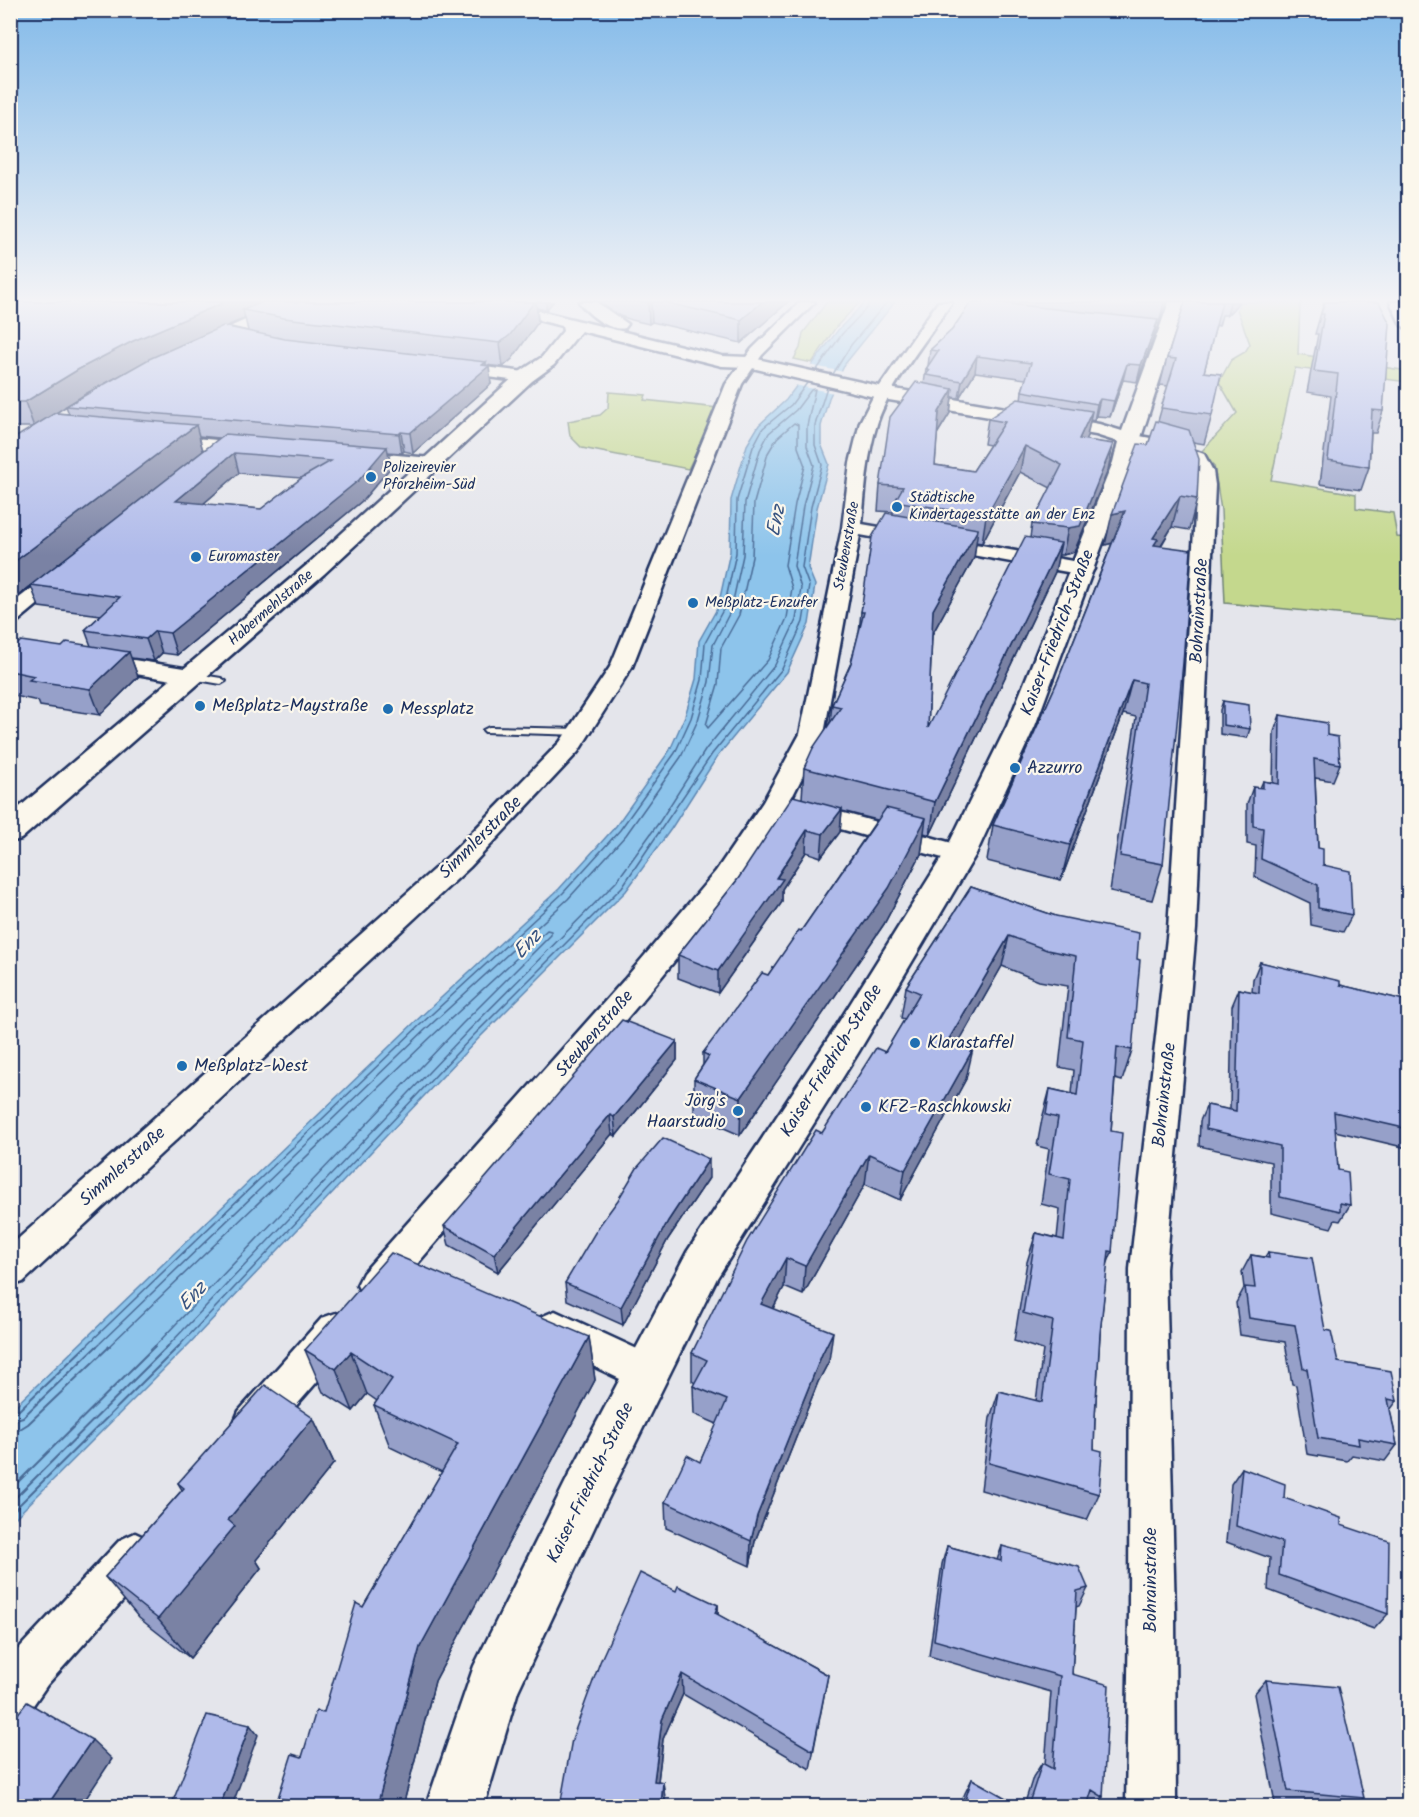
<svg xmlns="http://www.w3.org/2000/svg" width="1419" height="1817" font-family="Kalam,sans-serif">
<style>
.green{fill:#c4d88d;stroke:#708476;stroke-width:1.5}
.water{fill:#8dc4eb;stroke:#5f88b3;stroke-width:1.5}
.pier{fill:#e4e5eb}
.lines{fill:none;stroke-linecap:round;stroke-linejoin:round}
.shore-far1{stroke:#496b96;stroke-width:1.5}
.shore{stroke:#496b96;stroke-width:2}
.lane-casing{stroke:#1b2f5e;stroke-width:4}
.street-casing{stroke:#1b2f5e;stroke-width:5}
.secondary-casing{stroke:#1b2f5e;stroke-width:5}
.lane{fill:#fbf7ec;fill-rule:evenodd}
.street{fill:#fbf7ec;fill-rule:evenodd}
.secondary{fill:#fbf7ec;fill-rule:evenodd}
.wall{fill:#96a0c9;stroke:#1b2f5e;stroke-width:1.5;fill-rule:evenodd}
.shaded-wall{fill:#7a82a4;stroke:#1b2f5e;stroke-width:1.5}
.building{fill:#afbaea;stroke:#1b2f5e;stroke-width:1.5;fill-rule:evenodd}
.poi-dot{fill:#1f6fb2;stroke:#fbf7ec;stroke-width:2}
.labels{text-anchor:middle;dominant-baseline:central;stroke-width:4.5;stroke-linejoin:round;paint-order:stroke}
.far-poi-label{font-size:15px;fill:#1b2f5e;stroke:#fbf7ec;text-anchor:start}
.far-street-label{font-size:15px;fill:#1b2f5e;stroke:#fbf7ec}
.street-label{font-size:18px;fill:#1b2f5e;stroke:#fbf7ec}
.poi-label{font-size:18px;fill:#1b2f5e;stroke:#fbf7ec;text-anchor:start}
.water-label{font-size:20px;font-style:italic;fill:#385481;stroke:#fbf7ec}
</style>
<rect width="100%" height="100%" fill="#e4e5eb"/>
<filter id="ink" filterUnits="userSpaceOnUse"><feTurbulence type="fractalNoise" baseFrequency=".0167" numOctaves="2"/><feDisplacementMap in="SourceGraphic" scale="12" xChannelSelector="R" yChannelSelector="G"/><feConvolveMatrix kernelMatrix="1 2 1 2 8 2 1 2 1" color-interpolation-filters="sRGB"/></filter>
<g filter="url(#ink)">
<g class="green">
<path d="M827,302h33l-24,25 -24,36 -18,-4 6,-11 3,-15z"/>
<path d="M1241,302h63l-4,3 -2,49 110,17v11l-113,-14 -24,112 85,14v14l37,5 4,24 11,1v83l-183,-18 -4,-93 -7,-44 -12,-15 35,-38 -18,-31 12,-22 14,-8 5,-8 -13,-35z"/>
<path d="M609,392l37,3 -2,5 74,8 -30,61 -106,-21 -12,-12 -2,-15 32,-6 8,-7z"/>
</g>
<path class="water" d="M865,302h30l-50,62 -16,34 -8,28v18l8,20 -12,44 -9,60 7,17 -6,39 -22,48 -70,85 -46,72 -45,62 -148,148 -288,304 -179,179v-112l405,-389 143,-132 57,-63 54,-76 15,-34 11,-37 3,-38 19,-34 12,-55 1,-52 16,-55 12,-20 27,-25 52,-70z"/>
<path class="pier" d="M809,365l35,7 -10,21 -40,-8z"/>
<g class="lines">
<g class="shore-far1">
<path d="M816,371l26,-37 25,-26 2,-6"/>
<path d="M833,374l18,-29 36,-43"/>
<path d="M794,423l4,2v22l7,19 -10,38 -10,61 7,23 -5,30 -19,42 -60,68 -2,-3 12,-41 3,-36 18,-33 13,-58 2,-54 14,-50 9,-15z"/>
<path d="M85,1347l335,-322 143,-132 57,-63 55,-77 16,-35 11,-38 3,-37 19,-35 12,-55 1,-53 16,-53 10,-19 28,-23 16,-22"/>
<path d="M96,1347l329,-317 143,-131 58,-64 55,-78 17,-37 11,-38 4,-37 18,-35 12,-55 2,-53 15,-52 9,-17 27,-23 15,-20 4,-1 -8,37v20l7,19 -11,41 -9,60 7,22 -5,32 -21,45 -69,84 -46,72 -44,61 -147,148 -302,317"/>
<path d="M108,1347l323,-310 116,-107 4,1v4l-89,89 -308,323"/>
<path d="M178,1347l296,-312 148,-148 90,-133 70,-85 21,-47 6,-36 -7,-19 9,-60 11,-42 -7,-20v-20l12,-38"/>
</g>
<g class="shore">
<path d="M10,1414l7,-2 69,-66"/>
<path d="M10,1421l13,-4 74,-71"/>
<path d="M10,1430l10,-1 8,-5 82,-78"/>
<path d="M10,1490l145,-144"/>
<path d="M10,1503l158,-157"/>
<path d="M10,1514l169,-168"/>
</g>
<g class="lane-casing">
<g id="lane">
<path d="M190,673l31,5 5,3 -5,3 -35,-6v-4z"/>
<path d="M489,727l92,2 6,3 -6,3 -96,-3 -2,-2z"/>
</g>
</g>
<g class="street-casing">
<g id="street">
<path d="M800,302h15l-53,53 -20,29 -110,283 -54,85 -108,115 -447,415 -13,4v-40l440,-391 110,-113 50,-75 116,-283 26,-35z"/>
<path d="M938,302h14c-23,35 -63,83 -75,122 -10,32 -12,66 -15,100l222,39 7,2 3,4 -3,4 -7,2 -224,-40 -36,199 -35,69 -53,82 -90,111 -257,301 -13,5 -13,-5 -6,-12 6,-12 261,-293 92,-109 47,-69 37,-68 42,-206 8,-65 10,-41 15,-29z"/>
<path d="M1390,302h14l4,9v18l-7,-4z"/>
<path d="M452,363l73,9 8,5 -8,5 -79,-11 -2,-3 2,-3z"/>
<path d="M1129,434l43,8 32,12 9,17 2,14 -19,444 -30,340 9,343 1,194h-50l3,-194 1,-343 38,-340 29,-444 -6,-24 -29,-11 -39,-7 -3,-4 3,-4z"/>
<path d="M162,435l88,8 6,1 3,4 -3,4 -6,1 -94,-9 -3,-4 3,-4z"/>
<path d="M350,451l82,7 6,1 3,4 -3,4 -6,1 -88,-8 -3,-4 3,-4z"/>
<path d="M65,566l7,2 3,4 -3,4 -54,45 -8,1v-17l48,-37z"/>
<path d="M96,654l94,15 8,2 4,5 -4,5 -8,2 -102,-17 -3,-5 3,-5z"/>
<path d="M804,802l166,46 4,6 -4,6 -10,3 -165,-47 -4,-6 4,-6z"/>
<path d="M555,1311l106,49 6,13 -6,13 -14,6 -106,-51 -5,-12 5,-12z"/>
<path d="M336,1313l14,5 5,13 -5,13 -83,95 -14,6 -14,-6 -6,-14 6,-14 83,-93z"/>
<path d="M135,1533l15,7 7,15 -7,15 -103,115 -20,29 -17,6v-62l110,-118z"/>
</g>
</g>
<g class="secondary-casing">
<g id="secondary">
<path d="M286,302h21l-2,3 -102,47h-12l-3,-4 3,-4z"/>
<path d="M477,302h26l219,54 26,1 135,30 216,37 23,7 47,-129h16l-52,160 -98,264 -59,128 -118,199 -141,225 -115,233 -84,180 -34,115h-58l48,-140 94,-189 119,-225 145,-219 112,-179 63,-128 106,-264 5,-20 -22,-7 -213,-36 -135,-32 -26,-1 -141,-35 -27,34 -22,16 -208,193 -303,265 -11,3v-27l298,-251 210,-191 24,-16 21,-26 -1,-5 -83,-21z"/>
<path d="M579,302h17l32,22 -3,4c-16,4 -37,-14 -46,-26z"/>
</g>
</g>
<use href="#lane" class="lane"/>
<use href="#street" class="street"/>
<use href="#secondary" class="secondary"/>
</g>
<g class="wall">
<path d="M10,302h543l-7,8 -9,-2 1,14 -26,37 -9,8 -17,-2 5,19 -78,69 -9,-2 -2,2 -14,-1 3,15 -28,33 -186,155 -15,-2 -8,8 -23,-3 7,19 -38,38 -60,-9 -2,-5 -28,-6v-48h52l29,-1 -6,-16 16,-15 -62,-8 -8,-21 -21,16 23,-175h-23zM245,318l3,13 -21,-5zM113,379l-40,23 14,-9zM66,406l3,8 -14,-1zM199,436l21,2 -17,13zM239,473l63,5 -41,31 -58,-5z"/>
<path d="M599,302h189l-47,41 -89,-21 -3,2 -17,-4 -12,-4z"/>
<path d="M970,302h197l-8,22 -2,-1 -3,13 -17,46 -14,-2 -13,37 -14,-1 -2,5 -4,-1 -3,16 -2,4 28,4 -5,26 -34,82 -11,3h-5l-3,17 -125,263 -6,-2 -3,21 -37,70 -144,211 -46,-20v-36l9,-14v-12l65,-78 33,-44 76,-111 -35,-9 -2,21 -19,25 -15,-5 -24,37v13l-64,91 -40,-15v-23l124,-157 2,-30 26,-46 2,-17 19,-42 8,-31 2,-20 32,-98v-2l-15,-1 2,-26 44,-101 2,-15 2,-3 2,-16 22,-20 19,-28zM975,372l51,7 -4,12 -1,9 -33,19 -4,25 6,1 -17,26 -38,-6 2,-31 13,-21 2,-16 7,1zM1020,472l31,16 -19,36 -2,14 -102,190 4,-93 42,-77 2,-16 6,1z"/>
<path d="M1185,302h54l-6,7 -6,6h-5l-3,11 -3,-1 -12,47 8,43 -8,29 -11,-2 4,57 -8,31 -17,-3 -11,19 2,318 -11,36 -42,-9 26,-174 -13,-3 -62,166 -74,-19 6,-36 65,-145 54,-137 -7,2 53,-124 10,-35 -8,-1 7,-27z"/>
<path d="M1324,302h55l4,109 -7,22h-5l-2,34 -8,23 -41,-6 11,-88 -24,-4 11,-58h-3z"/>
<path d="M1223,701l27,28 -3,9 -27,-4v-24z"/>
<path d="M1280,715l47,20 13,29 -7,17 -18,-3 3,70 5,17 29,50 -9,17 -32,-7 -1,-22 -55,-26 1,-31 -9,-2v-40l6,-17 7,1 3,-7 10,2 1,-51z"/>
<path d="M971,887l85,29 76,134 -10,31 -7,-2 -4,52 1,121 -5,13 -7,69 -5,83 -1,32 5,45 -12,26 -106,-30 9,-72 9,-27 37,10 7,-51 -29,-9 13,-79 9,-29 21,5 3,-29 -19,-5 8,-55 -12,-3 5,-27 8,-30 22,5 2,-24 -15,-3 9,-81 -29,-5 -37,-15 -44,77 8,36 -66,121 -35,-16 -62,111 -19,-8 -11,22 56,52 -11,21 -63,159 -5,25 -84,-38 -1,-26 35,-40 17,-38 -23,-10 -1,-28 2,-3 -3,-2v-28l130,-220 63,-81 20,-33 -4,-1 5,-31z"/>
<path d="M1260,962l80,23 68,16v144l-1,3 -72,-17 3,39 12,35 -10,16 -5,-1 -4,8 -60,-15v-51l-72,-16 1,-25 7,-16 23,5 2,-104 7,-17 13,3 1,-13z"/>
<path d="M677,1041v19l-61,76 -4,-2 -114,138 -49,-27 -5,-19z"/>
<path d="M709,1178l-41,61 -45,86 -56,-25 -2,-17z"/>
<path d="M1268,1252l57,78 13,32 59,39 -7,9 7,35 -12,16 -33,-6 -5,6 -40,-7 -11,-69 -4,-1 -7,-42 -45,-7 -4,-32 8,-15 -2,-16 9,-17 14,2z"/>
<path d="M589,1337l6,43 -160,301 -32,125h-118l-7,-8 24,-41 22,-45 39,-105 79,-135 -52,-25 -16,-42 3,-4 -10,-7 -14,17 -30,-19 -18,-42z"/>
<path d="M313,1418l21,45 -78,97 5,8 -71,90 -51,-40 -34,-41 77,-87 -4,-7z"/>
<path d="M1242,1468l42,30 57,27 47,89 -14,15 -106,-39 2,-32 -44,-16 5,-58z"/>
<path d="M947,1546l50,14 5,-14 86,42 -9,18 -3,1 -4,67 31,123 -7,9h-72l9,-29 9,-14 3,1 6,-72 -122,-36 13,-92z"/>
<path d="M676,1591l42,14v10l110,60 -18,94 -127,-75 -20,45 -5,42 5,1 2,17 -1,7h-104z"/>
<path d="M1266,1680l98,118 -11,8h-39l-39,-3 -21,-109z"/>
<path d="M972,1779l48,27h-60l5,-13z"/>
</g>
<g class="shaded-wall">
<path d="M225,302h57l-39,8 2,8 -105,47 -53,28 -53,34 -9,-25 54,-33 54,-28z"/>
<path d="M534,302h2l2,20 -26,37 -9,8 -3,-24z"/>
<path d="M546,302h7l-7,8z"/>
<path d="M648,302h3l1,20 -3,2z"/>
<path d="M762,302h26l-47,41v-23z"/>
<path d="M1164,302h3l-8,22z"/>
<path d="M1230,302h9l-6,7 -6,6z"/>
<path d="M1158,320l-4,16 -17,46 4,-17z"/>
<path d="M977,356l-2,16 -16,26 3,-17z"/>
<path d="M486,362v6l3,-2 2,18 -78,69 -3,-20z"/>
<path d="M1127,364l-4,16 -13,37 4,-16z"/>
<path d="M953,389l-3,24 -14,23 3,-24z"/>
<path d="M1100,399l-4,17 -2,5 3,-17z"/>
<path d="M1092,411l-5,25 -13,28 5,-25z"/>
<path d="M196,425l7,26 -193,151v-37z"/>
<path d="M401,432l3,19 -2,2 -3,-19z"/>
<path d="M1113,444l-5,26 -34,82 -11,3 5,-27z"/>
<path d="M1025,446l-5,26 -38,71 4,-27z"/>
<path d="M387,447l4,20 -28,33 -186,155 -7,-22z"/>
<path d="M234,453l5,20 -57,49 -6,-21z"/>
<path d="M1180,496l-8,31 -19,31v-20z"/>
<path d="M1125,511l-8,31 -12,3 7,-31z"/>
<path d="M978,529l-4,29 -45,82 4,-30z"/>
<path d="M1061,543l-6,29 -125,263 5,-33z"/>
<path d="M155,631l7,22 -8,8 -8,-22z"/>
<path d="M129,652l9,25 -38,38 -10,-26z"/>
<path d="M1132,680l-9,34 -62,166 9,-35z"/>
<path d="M842,809l-2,23 -19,25 2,-23z"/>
<path d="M926,818l-5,36 -37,70 -144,211 1,-37z"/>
<path d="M807,830l-1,22 -24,37v13l-64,91v-22z"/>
<path d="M1009,936l-7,30 -59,104 6,-31z"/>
<path d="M677,1041v19l-61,76 -2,-19z"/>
<path d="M973,1049l-7,30 -66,121 5,-30z"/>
<path d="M610,1115l2,19 -114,138 -4,-18z"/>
<path d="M869,1154l-4,30 -62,111 2,-29z"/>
<path d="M709,1159v19l-41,61 -45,86 -2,-18 47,-86z"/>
<path d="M786,1258l-2,29 -24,46 1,-29z"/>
<path d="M833,1332l-4,29 -11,21 -63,159 -5,25 1,-25 6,-25 65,-162z"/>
<path d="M589,1337l6,43 -160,301 -32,125h-26l43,-159z"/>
<path d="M351,1352l16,42 -14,17 -17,-42z"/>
<path d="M313,1418l21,45 -78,97 5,8 -71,90 -32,-39 70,-99z"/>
<path d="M718,1605v21l-3,-13z"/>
<path d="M682,1674l1,20 -20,45 -7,59 -2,-17 8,-61z"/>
<path d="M250,1725l8,10 -26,71h-12z"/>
<path d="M92,1740l20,19 -31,47h-34z"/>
<path d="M663,1782l2,17 -1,7h-3z"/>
</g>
<g class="building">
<path d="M10,302h215l-92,39 -54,28 -54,33h-15z"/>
<path d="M263,302h271l-24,33 -10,8 -216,-25 -41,-8z"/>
<path d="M663,302h99l-21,18z"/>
<path d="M971,302h20l167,18 -17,45 -14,-1 -13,37 -14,-2 -3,5 -75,-13 9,-28 -54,-7 -15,25 -36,-6 4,-5 -4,-1 12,-18 -8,-1 22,-20z"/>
<path d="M1185,302h37l-18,70 17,2 -9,41 -51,-7 15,-49 -9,-1z"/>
<path d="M1325,302h54l11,22 -7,87 -11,-1 -3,57 -41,-7 10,-86 -24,-3 10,-57h-3z"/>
<path d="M223,326l62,13 201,23 -4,3 7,1 -79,67 -9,-1 -2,2 -333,-28 83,-47z"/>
<path d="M916,382l37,7 -14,23 -4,53 38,6 32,-49 -17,-3 30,-20 74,12 -13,28 34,5 -33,82 -12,2 -36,-4 30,-59 -37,-19 -39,70 -91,-15 8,-14 -23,-2 10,-68z"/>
<path d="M55,413l141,12 -186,140v-124z"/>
<path d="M1156,421l33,9 10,29 -2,40 -17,-3 -27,42 5,1 -4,6 37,5 -8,113 -20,201 -43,-8 25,-173 -13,-3 -62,165 -77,-20 65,-145 67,-169 -13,3 26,-70 10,1z"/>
<path d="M225,434l162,13 -28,33 -189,153 -15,-2 -9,8 -61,-9 35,-33 -89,-12zM234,453l13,1 84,7 -28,16 -42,32 -85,-8z"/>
<path d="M886,513l92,16 -45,81 -5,118 97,-191 36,6 -126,259 -131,-34 9,-20 28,-41 -9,-2 19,-42 13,-51h-3l11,-75z"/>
<path d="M21,641l41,6 5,-5 62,10 -39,37 -61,-9 5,-4 -24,-5v-24h4z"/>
<path d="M1223,701l26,4 1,24 -27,-4z"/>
<path d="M1280,715l47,8v12l11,2 2,27 -26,-5 4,89 5,1v16l27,6 2,44 -34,-7v-23l-57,-26 2,-31 -10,-2v-39l10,1v-7l16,3z"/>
<path d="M793,796l49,13 -19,25 -16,-4 -31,48 7,1 -65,92 -40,-16 60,-76z"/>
<path d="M886,808l40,10 -37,70 -148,210 -47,-19 15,-23 -6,-3 59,-80 6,2 31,-45 2,1z"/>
<path d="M971,887l85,29 83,17 -2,26 3,1 -8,90 -15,-3 -6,84 11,2 -10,119 -3,-1 -9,83 -5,83 -1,32 8,2 -3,43 -110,-31 10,-72 43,11 11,-81 -30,-8 13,-80 28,7 6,-61 -21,-5 9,-56 -12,-3 4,-26 27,6 6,-55 -15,-3 8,-81 -29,-6 -38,-14 -60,103 24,10 -68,121 -36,-16 -64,112 -19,-8 -25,46 72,28 -11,22 -65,162 -6,25 -86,-39 22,-47 13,7 27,-62 -34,-14 14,-26 -15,-7 55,-112 69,-111 6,3 54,-85 9,4 35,-59 -14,-6z"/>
<path d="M1260,962l80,19v4l68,16v128l-74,-17 4,58 10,2 2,33 -10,-2v8l-60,-14v-51l-74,-17 1,-24 29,6 3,-122 20,4z"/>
<path d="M622,1020l55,21 -63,76 -4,-2 -116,139 -50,-28z"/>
<path d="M663,1138l46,21 -41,62 -47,86 -56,-24 34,-57 19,-26 19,-32z"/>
<path d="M1268,1252l44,6 13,72 6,1 7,31 53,9 6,30 -9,-2 9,46 -39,-7 1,7 -41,-7 -11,-69 -4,-1 -8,-43 -46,-7 -4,-31 10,1 -4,-33 18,3z"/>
<path d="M391,1253l198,84 -169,310 -43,159h-90l2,-6 -11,-2 14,-44 10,3 14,-46 8,1 32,-109 7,4 95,-163 -84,-39 18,-26 -41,-27 -15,17 -31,-19z"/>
<path d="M265,1385l48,33 -85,102 7,6 -77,93 -53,-42 79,-89 -6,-5z"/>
<path d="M1242,1468l43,16 -1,14 57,20v7l48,16 -1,73 -109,-39 3,-33 -46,-16z"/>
<path d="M947,1546l54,15 1,-15 77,21 9,21 -11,3 -5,83 37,11 -6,112 -11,-7 -5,16h-28l-4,-1v1h-27l14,-43 11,6 7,-93 -126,-36z"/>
<path d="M640,1573l36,18 2,-5 40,19 -3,8 113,62 -15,76 -131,-77 -20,46 -8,61 9,1 -2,24h-101l12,-67 28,-77z"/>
<path d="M1266,1680l72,7 26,111 -76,-7z"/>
<path d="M27,1702l65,38 -45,66h-37v-82z"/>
<path d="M207,1715l43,10 -30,81h-49z"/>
<path d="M972,1779l48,27h-57z"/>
</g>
</g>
<linearGradient id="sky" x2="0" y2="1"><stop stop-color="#83bae9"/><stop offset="0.54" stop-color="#f3f3f6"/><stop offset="1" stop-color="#f3f3f6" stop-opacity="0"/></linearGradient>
<rect width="1419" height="556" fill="url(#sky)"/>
<g class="poi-dot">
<circle cx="371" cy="477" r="6"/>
<circle cx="897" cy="507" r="6"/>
<circle cx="196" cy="557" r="6"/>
<circle cx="693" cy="603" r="6"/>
<circle cx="200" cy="706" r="6"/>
<circle cx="388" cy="709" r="6"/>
<circle cx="1015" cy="768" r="6"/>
<circle cx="915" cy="1043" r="6"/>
<circle cx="182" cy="1066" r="6"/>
<circle cx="866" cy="1107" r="6"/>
<circle cx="738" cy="1111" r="6"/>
</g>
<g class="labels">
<g class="far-poi-label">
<text x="383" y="468">Polizeirevier<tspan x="383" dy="17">Pforzheim-Süd</tspan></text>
<text x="909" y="498">Städtische<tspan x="909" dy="17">Kindertagesstätte an der Enz</tspan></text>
<text x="208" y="557">Euromaster</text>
<text x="705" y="603">Meßplatz-Enzufer</text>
</g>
<g class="far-street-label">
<text transform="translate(847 546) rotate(-80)">Steubenstraße</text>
<text transform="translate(271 608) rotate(-41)">Habermehlstraße</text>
</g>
<g class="street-label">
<text transform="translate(1200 611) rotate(-87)">Bohrainstraße</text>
<text transform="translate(1058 633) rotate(-69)">Kaiser-Friedrich-Straße</text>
<text transform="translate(481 838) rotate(-45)">Simmlerstraße</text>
<text transform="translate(595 1034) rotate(-49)">Steubenstraße</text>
<text transform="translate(832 1061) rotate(-58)">Kaiser-Friedrich-Straße</text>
<text transform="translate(1165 1095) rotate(-84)">Bohrainstraße</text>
<text transform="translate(123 1167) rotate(-42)">Simmlerstraße</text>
<text transform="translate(591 1483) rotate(-64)">Kaiser-Friedrich-Straße</text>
<text transform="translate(1151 1580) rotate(-90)">Bohrainstraße</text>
</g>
<g class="poi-label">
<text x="212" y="706">Meßplatz-Maystraße</text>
<text x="400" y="709">Messplatz</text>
<text x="1027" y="768">Azzurro</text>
<text x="927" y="1043">Klarastaffel</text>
<text x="194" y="1066">Meßplatz-West</text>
<text x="726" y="1101" text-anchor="end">Jörg's<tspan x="726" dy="21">Haarstudio</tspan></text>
<text x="878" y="1107">KFZ-Raschkowski</text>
</g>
<g class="water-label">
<text transform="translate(777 521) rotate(-79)">Enz</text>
<text transform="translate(528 945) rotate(-47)">Enz</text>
<text transform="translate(193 1297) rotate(-46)">Enz</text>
</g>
</g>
<rect width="1419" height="1817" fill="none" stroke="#fbf7ec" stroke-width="36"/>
<rect x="18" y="18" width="1383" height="1781" fill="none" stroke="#1b2f5e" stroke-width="2" filter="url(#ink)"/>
</svg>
